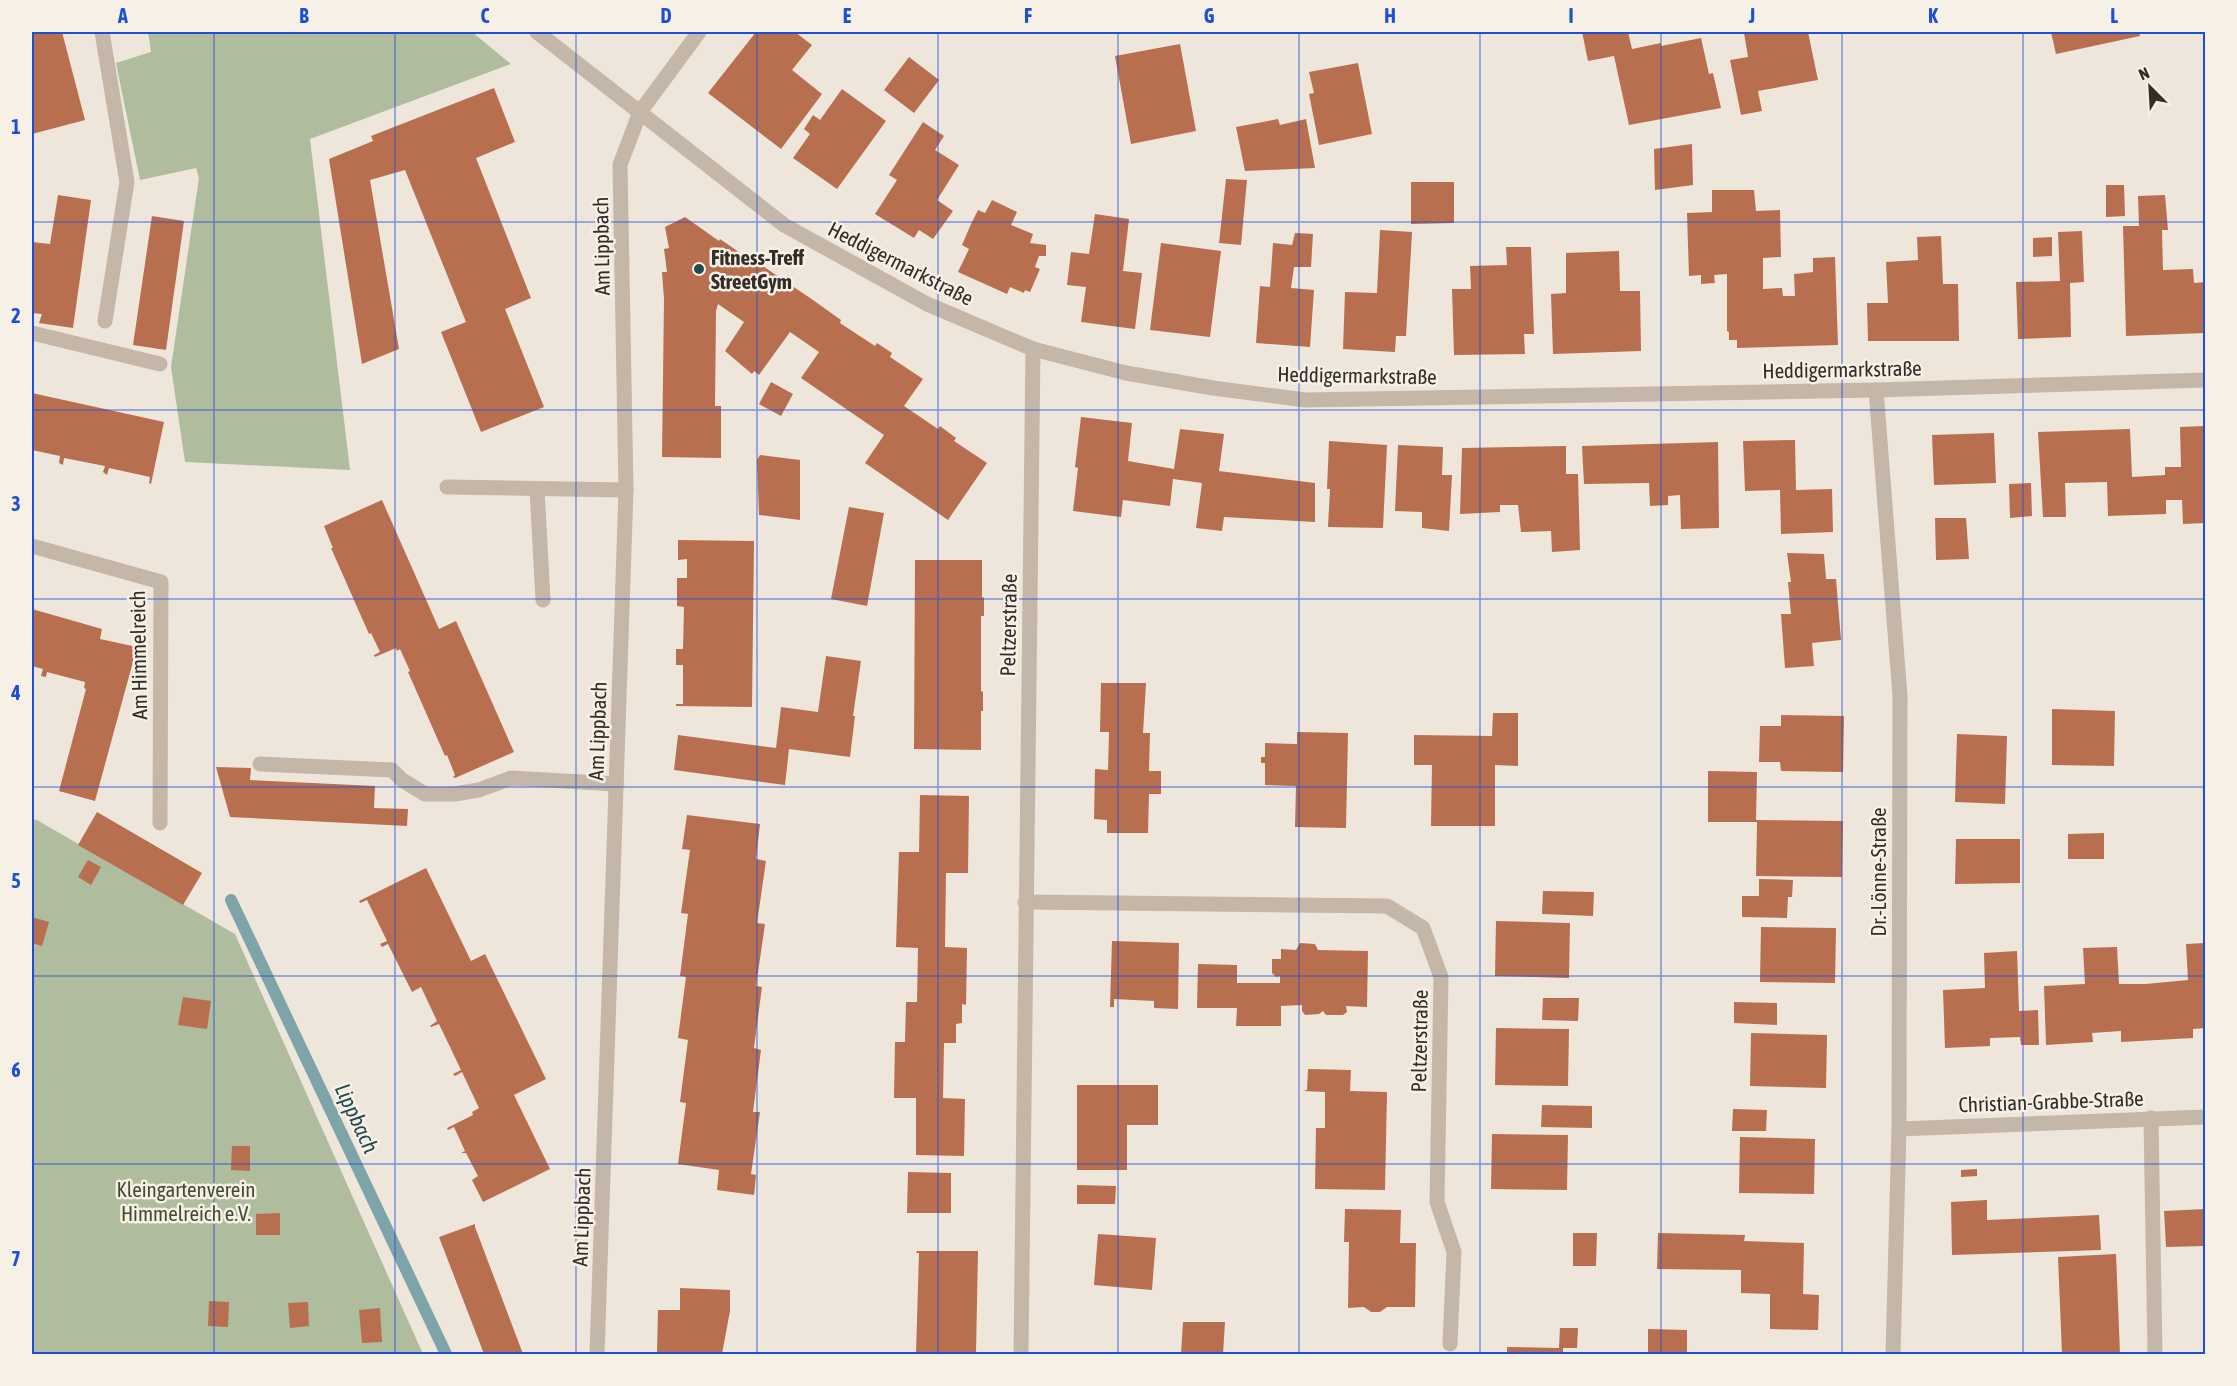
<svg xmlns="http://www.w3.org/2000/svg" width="2237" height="1386" font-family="'Asap Condensed',sans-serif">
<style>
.green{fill:#afbc9d}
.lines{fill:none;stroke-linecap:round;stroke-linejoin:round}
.stream{stroke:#7da4a8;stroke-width:12}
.building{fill:#b86f4f}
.minor{stroke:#c5b7a8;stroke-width:15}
.grid{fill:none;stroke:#1d4ed8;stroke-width:1.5;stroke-opacity:0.55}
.poi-dot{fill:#224a4f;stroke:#f7f0e6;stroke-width:2}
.labels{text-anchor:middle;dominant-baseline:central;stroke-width:5;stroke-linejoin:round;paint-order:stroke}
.street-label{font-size:21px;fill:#332c27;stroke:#f7f0e6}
.poi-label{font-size:21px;font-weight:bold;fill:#332c27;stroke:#f7f0e6;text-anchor:start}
.park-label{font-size:21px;fill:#414e2e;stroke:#f7f0e6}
.water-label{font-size:22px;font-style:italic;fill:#224a4f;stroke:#f7f0e6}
.neatline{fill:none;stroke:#1d4ed8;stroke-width:2}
.grid-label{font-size:20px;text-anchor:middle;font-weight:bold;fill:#1d4ed8}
</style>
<rect width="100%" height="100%" fill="#eee6db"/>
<g class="green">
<path d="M148,32h324l39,32 -201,75 40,331 -165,-8 -14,-95 28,-189 -3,-10 -56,12 -24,-117 35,-11z"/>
<path d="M35,819l200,115 188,420h-391v-525z"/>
</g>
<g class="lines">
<path class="stream" d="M231,900l215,454"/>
</g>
<g class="building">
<path d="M32,32h30l23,88 -53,14z"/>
<path d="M756,32h39l17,13 -20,25 30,24 -41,55 -73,-56z"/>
<path d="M1582,32h46l4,17 29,-6v3l40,-8 8,36 4,-1 8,35 -92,17 -15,-69 -26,5z"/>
<path d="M1751,32h57l10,48 -60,11 4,20 -21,4 -11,-55 18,-3 -4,-24z"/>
<path d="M2051,32h88l1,4 -84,18z"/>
<path d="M1180,44l16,87 -65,13 -16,-88z"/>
<path d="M909,57l30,23 -25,33 -30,-23z"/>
<path d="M1358,63l14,71 -53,11 -10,-51 5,-1 -5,-21z"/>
<path d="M494,88l21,54 -39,16 55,140 -26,11 39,98 -63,25 -40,-100 25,-10 -61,-152 -35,10 29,169 -37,15 -33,-205 44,-18 -2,-5z"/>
<path d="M842,89l44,32 -49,68 -44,-31 17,-24 -6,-5 9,-14 7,5z"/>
<path d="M1278,119l2,6 26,-6 9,49 -70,3 -9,-44z"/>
<path d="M923,122l21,14 -9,14 24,15 -22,35 16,11 -20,28 -14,-9 -5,8 -39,-24 22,-34 -8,-5z"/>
<path d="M1692,144l1,41 -38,5 -1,-41z"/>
<path d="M1226,179l21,1 -6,65 -22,-2z"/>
<path d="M1411,182h43v41l-43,1z"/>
<path d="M2106,185h18l1,31 -19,1z"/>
<path d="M1712,190h42l2,21 24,-1 1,47 -18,1v31l19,-1 1,8h12l-1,-22 19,-2v-14l22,-1 3,88 -101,3v-8h-8v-8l-2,-1v-57l-13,1 1,8 -14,1v-9l-12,1 -2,-63 25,-1z"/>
<path d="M58,195l33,5 -18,128 -34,-5 3,-9 -10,-1v-71l18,2z"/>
<path d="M2165,195l3,35h-6l1,40 30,-1 1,14 11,-1v51l-79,3 -3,-110h16l-1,-30z"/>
<path d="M992,200l25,12 -6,13 22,9 -3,9 16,2v11h-7l-4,11 5,2 -10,23 -5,-2 -1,3 -14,-6 -3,7 -49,-22 11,-23 -7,-4 9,-21 7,-14 7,3z"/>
<path d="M1095,214l34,5 -6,52 19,2 -7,56 -54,-7 5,-35 -19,-2 4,-33 18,2z"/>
<path d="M152,216l32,5 -18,129 -33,-5z"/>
<path d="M685,217l34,24 1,-2 29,20 2,-1 62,42 28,20 -1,3 35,23 2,-3 15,10 -2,4 33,22 -19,27 34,23 2,-3 16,12 -2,3 33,22 -39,57 -83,-57 19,-28 -83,-57 18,-26 -29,-20 -31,43 -5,-4 -2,3 -27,-23 19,-29 -26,-18 -2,7 -1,95h6v52l-59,-1 2,-158 -2,-27h5l-3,-23 5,-1 -4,-21z"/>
<path d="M1380,230l32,2 -6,104h-10l-1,16 -52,-3 2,-57 32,1z"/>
<path d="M2082,231l2,51 -14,1 1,54 -53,2 -2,-57 44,-1 -2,-49z"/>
<path d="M1295,233l18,1 -2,33h-17l-3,21 23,2 -4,57 -54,-4 4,-57 10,1 3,-44 19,2z"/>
<path d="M1941,236l2,48h15l1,57h-91l-1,-38h21l-2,-41 32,-2 -1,-23z"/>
<path d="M2052,237v19l-19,1v-19z"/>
<path d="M1161,243l60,8 -11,86 -60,-7z"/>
<path d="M1506,247h25l3,87h-10l1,20 -71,1 -2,-66h19l-1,-23 37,-1z"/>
<path d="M1619,251l1,40h20l1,60 -88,3 -2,-60 15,-1v-40z"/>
<path d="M771,382l22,12 -12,22 -22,-12z"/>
<path d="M32,393l132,29 -13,62 -2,-1 1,-6 -41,-9 -2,7 -4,-3 2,-6 -41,-8 -1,7 -4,-2 1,-7 -28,-6z"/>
<path d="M1081,417l51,6 -4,38 46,8 6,-40 44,5 -5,37 96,12v39l-91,-5 -2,14 -26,-3 6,-45 -29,-4 -3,27 -47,-6 -2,17 -48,-6 5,-43 -3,-1z"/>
<path d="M2205,426v97l-22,1 -1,-24h-16v14l-58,2 -1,-34 -42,1 1,34h-23l-5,-85 92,-3 2,48 33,-2v-8h16l-1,-40z"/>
<path d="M1994,433l2,50 -62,2 -2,-50z"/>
<path d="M1795,440l1,50 36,-1 1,43 -52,2 -1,-44 -35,1 -2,-50z"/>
<path d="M1329,441l58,4 -4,83 -55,-1 2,-38h-3z"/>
<path d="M1718,442l1,86 -38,1 -1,-34 -12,1v9l-18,1 -1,-23 -65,1 -2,-38z"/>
<path d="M1398,445l45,2 -1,28h10l-3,56 -27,-3v-16l-27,-1z"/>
<path d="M1566,446v28h12l2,76 -28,2 -1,-21 -30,1 -3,-27h-18v7l-40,2 2,-66z"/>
<path d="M760,455l40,5v60l-41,-5 -2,-55z"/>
<path d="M2031,483l1,33 -22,2 -1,-34z"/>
<path d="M382,500l57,129 17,-8 58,131 -59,26 -2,-1 2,-2 -8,-20 -2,1 -37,-84 2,-1 -10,-22 -3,2 -1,-3 -21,9 -1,-2 6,-3 -9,-19 -2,1 -38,-86h2l-9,-22z"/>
<path d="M849,507l35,6 -17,93 -36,-7z"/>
<path d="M1935,518h31l3,41 -33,1z"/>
<path d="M678,540l76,1 -2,166 -76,-1v-2h7v-39h-7v-16h7l1,-42 -7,-1v-28h10v-19l-9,1z"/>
<path d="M1787,553l37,1 2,25h10l5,61 -29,3 2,23 -29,2 -4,-54h10l-3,-32h3z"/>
<path d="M915,560h67v38l2,-1v19h-3v75l2,1v19h-2v39l-67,-1z"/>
<path d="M32,609l70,20 -2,10 37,8 -42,154 -36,-10 27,-102 -2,-1 1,-6 -38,-10 -1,5 -5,-1 2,-7 -11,-3z"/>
<path d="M826,656l35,5 -8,55h2l-5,41 -61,-8 -4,36 -111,-15 4,-35 98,13 5,-41 37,5z"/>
<path d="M1101,683h45l-3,50h7l-1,38h12v23h-12l-1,39h-41v-13l-13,-1 1,-50 13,1 1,-38h-9z"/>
<path d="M2052,709l63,2 -1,55 -62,-1z"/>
<path d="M1493,713h25v53l-23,-1v61h-64l1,-61h-18v-30l78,1z"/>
<path d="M1781,715l63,1 -1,56 -62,-1 -1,-9h-21l1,-36h21z"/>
<path d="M1297,732l51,1 -2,95 -51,-1 1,-41 -31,-1v-22h-4v-6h4v-14l32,1z"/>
<path d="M1957,734l50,2 -2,68 -50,-2z"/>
<path d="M216,767l35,1 -1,12 125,6 -1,22 34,1 -1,17 -177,-9z"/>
<path d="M1708,771l49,1 -1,48 87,1 -1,56 -86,-1 1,-54h-49z"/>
<path d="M920,795l49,1 -1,77h-22l-1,74 22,1 -1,57 -4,-1v19l-6,1v19h-12l-1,55 22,1 -1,57 -48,-1v-57h-22l1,-56h10l1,-40h11l1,-54 -22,-1 3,-95h20z"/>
<path d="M97,812l105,61 -19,32 -105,-60z"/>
<path d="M687,815l73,9 -4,35 10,2 -9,62 8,1 -9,62 6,1 -8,61 7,2 -8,62h7l-9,62 5,1 -2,20 -37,-5 2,-20 -41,-6 8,-61 -6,-1 8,-62 -10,-2 8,-61 -6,-1 8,-62 -7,-1 9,-63 -8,-1z"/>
<path d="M2104,833v26h-36v-25z"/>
<path d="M1956,839h64v44l-65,1z"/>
<path d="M88,860l13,7 -10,18 -13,-8z"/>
<path d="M426,868l45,93 14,-7 61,125 -32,16 36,74 -67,33 -11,-22 6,-4 -12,-23h-5l4,-2 -11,-24 -6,3 -1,-2 26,-13 -1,-3 7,-4 -17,-36 -7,4 -2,-2 8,-4 -22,-46 -8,3 -1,-1 7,-5 -16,-34 -9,5 -24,-48 -6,3 -2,-3 7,-3 -20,-41 -7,3 -1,-2z"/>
<path d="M1759,879l34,1 -1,17h-4l-1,21 -45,-1v-21h17z"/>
<path d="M1543,891l51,1 -1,24 -51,-2z"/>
<path d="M32,917l17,5 -7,24 -10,-3z"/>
<path d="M1496,921l74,2 -1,55 -74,-2z"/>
<path d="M1761,927l75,1 -1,55 -75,-1z"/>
<path d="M1112,941l67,2 -1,66 -24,-1v-7l-40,-2v8h-4z"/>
<path d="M1300,943l15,1 3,6 50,1 -1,56 -21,-1 1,6 -4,3h-17l-3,-4 -4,3 -14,1 -3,-4v-6l-21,1v20h-45l1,-18h-40l1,-44 39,1v18h43v-7l-4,1 -4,-4v-14h9v-10l15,1z"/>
<path d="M2205,943v85l-12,1v9l-72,4v-11l-29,2 1,9 -47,3 -2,-59 41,-2 -2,-36 34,-1 2,37h27l42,-4 -2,-36z"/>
<path d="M2017,951l2,60 19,-1 1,35h-18l-1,-8 -30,1v8l-45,2 -2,-58 42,-2 -1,-35z"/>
<path d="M183,997l28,4 -4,28 -29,-4z"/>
<path d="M1543,998h36l-1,23 -36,-1z"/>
<path d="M1734,1002l43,1v22l-43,-2z"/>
<path d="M1496,1028l73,1 -1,57 -73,-1z"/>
<path d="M1751,1033l76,2 -1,53 -76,-2z"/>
<path d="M1308,1069l43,1 -1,21 37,1 -2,98 -70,-1 1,-61h9v-36l-22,-1 4,-1z"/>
<path d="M1077,1085h81v40h-31v45h-50z"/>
<path d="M1542,1105l50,1v22l-51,-1z"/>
<path d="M1733,1109l34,1 -1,21h-34z"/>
<path d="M1492,1134l76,1 -1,55 -76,-1z"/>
<path d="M1740,1137l75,2 -1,55 -75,-1z"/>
<path d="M232,1146h18v25l-19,-1z"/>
<path d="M1977,1169v7l-16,1v-7z"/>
<path d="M908,1172l43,1v40h-44z"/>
<path d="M1077,1185l39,1 -1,18h-38z"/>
<path d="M1987,1200v20l112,-5 2,35 -149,5 -1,-53z"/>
<path d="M1345,1209l56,1 -1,33h16l-1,64h-28l-7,5h-9l-7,-5 -16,1 1,-66h-5z"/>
<path d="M2205,1209v37l-39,1 -2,-36z"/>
<path d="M280,1213v22h-24v-21z"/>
<path d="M475,1224v3l48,127h-39l-45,-117z"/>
<path d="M1573,1233h24l-1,33h-23z"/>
<path d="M1658,1233l87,2 -1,6 60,2 -1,51 16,1 -1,35 -48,-1v-35l-29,-1v-23l-84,-1z"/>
<path d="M1098,1234l58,4 -4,52 -58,-5z"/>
<path d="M917,1251h61l-2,103h-60l3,-101h-3z"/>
<path d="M2116,1254l4,100h-58l-4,-97z"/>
<path d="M680,1288l50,2v21l-8,43h-65l1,-44h22z"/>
<path d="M209,1301l20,1 -1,25 -20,-1z"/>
<path d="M308,1302l1,24 -19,2 -2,-25z"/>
<path d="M380,1308l2,34 -20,1 -3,-33z"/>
<path d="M1183,1322h42l-2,32h-42z"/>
<path d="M1560,1328h18l-1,20h-14v6h-56v-7l52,1z"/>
<path d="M1648,1329l39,1v24h-39z"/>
</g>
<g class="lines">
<g class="minor">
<path d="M102,32l25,150 -22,139"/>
<path d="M537,32l247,193 143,79 106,45 93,24 87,15 92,12 571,-10 330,-10"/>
<path d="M32,333l128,31"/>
<path d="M1876,390l24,306 -1,433 -6,225"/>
<path d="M447,487l179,3"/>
<path d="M537,489l6,111"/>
<path d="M32,546l129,36 -1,241"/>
<path d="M260,764l132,6 10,10 23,14h29l25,-4 32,-12 106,6"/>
<path d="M1025,902l362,4 36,22 18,49 -4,225 17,50 -4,92"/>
<path d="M2151,1118l4,236"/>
<path d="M1899,1129l307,-12"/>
<path d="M597,1354l29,-864 -6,-325 20,-53 59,-80"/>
<path d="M1021,1354l12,-1005"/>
</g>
</g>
<path class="grid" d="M214,32v1322M395,32v1322M576,32v1322M757,32v1322M938,32v1322M1118,32v1322M1299,32v1322M1480,32v1322M1661,32v1322M1842,32v1322M2023,32v1322M32,222h2174M32,410h2174M32,599h2174M32,787h2174M32,976h2174M32,1164h2174"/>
<circle class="poi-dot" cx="699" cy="269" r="6"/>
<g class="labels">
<g class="street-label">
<text transform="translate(601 246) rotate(-91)">Am Lippbach</text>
<text transform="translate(901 263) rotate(27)">Heddigermarkstraße</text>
<text transform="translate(1842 369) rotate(-1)">Heddigermarkstraße</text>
<text transform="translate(1357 375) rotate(1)">Heddigermarkstraße</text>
<text transform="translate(1008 625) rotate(-89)">Peltzerstraße</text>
<text transform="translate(138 655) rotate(-91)">Am Himmelreich</text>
<text transform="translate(597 731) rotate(-88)">Am Lippbach</text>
<text transform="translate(1878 872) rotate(-90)">Dr.-Lönne-Straße</text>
<text transform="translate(1419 1041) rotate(-89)">Peltzerstraße</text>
<text transform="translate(2051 1101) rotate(-2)">Christian-Grabbe-Straße</text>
<text transform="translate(581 1217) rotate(-88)">Am Lippbach</text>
</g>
<g class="poi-label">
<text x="711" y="257">Fitness-Treff<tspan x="711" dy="24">StreetGym</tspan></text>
</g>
<g class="park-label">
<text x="186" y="1189">Kleingartenverein<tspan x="186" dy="24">Himmelreich e.V.</tspan></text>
</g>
<g class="water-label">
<text transform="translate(357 1118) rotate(65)">Lippbach</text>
</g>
</g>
<rect width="2237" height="1386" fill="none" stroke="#f7f0e6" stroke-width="66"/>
<g transform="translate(2150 87) rotate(336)" stroke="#f7f0e6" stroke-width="4.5" paint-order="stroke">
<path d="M0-4.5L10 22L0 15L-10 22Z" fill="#332c27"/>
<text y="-9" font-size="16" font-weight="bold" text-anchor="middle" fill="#332c27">N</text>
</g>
<rect x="33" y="33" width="2171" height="1320" class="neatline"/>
<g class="grid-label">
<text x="123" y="23">A</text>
<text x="304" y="23">B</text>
<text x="485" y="23">C</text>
<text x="666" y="23">D</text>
<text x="847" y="23">E</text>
<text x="1028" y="23">F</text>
<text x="1209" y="23">G</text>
<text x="1390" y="23">H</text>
<text x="1571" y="23">I</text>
<text x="1752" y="23">J</text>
<text x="1933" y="23">K</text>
<text x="2114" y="23">L</text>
<text x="16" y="134">1</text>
<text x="16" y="323">2</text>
<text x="16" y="511">3</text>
<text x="16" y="700">4</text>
<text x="16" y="888">5</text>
<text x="16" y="1077">6</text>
<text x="16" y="1266">7</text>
</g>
</svg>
